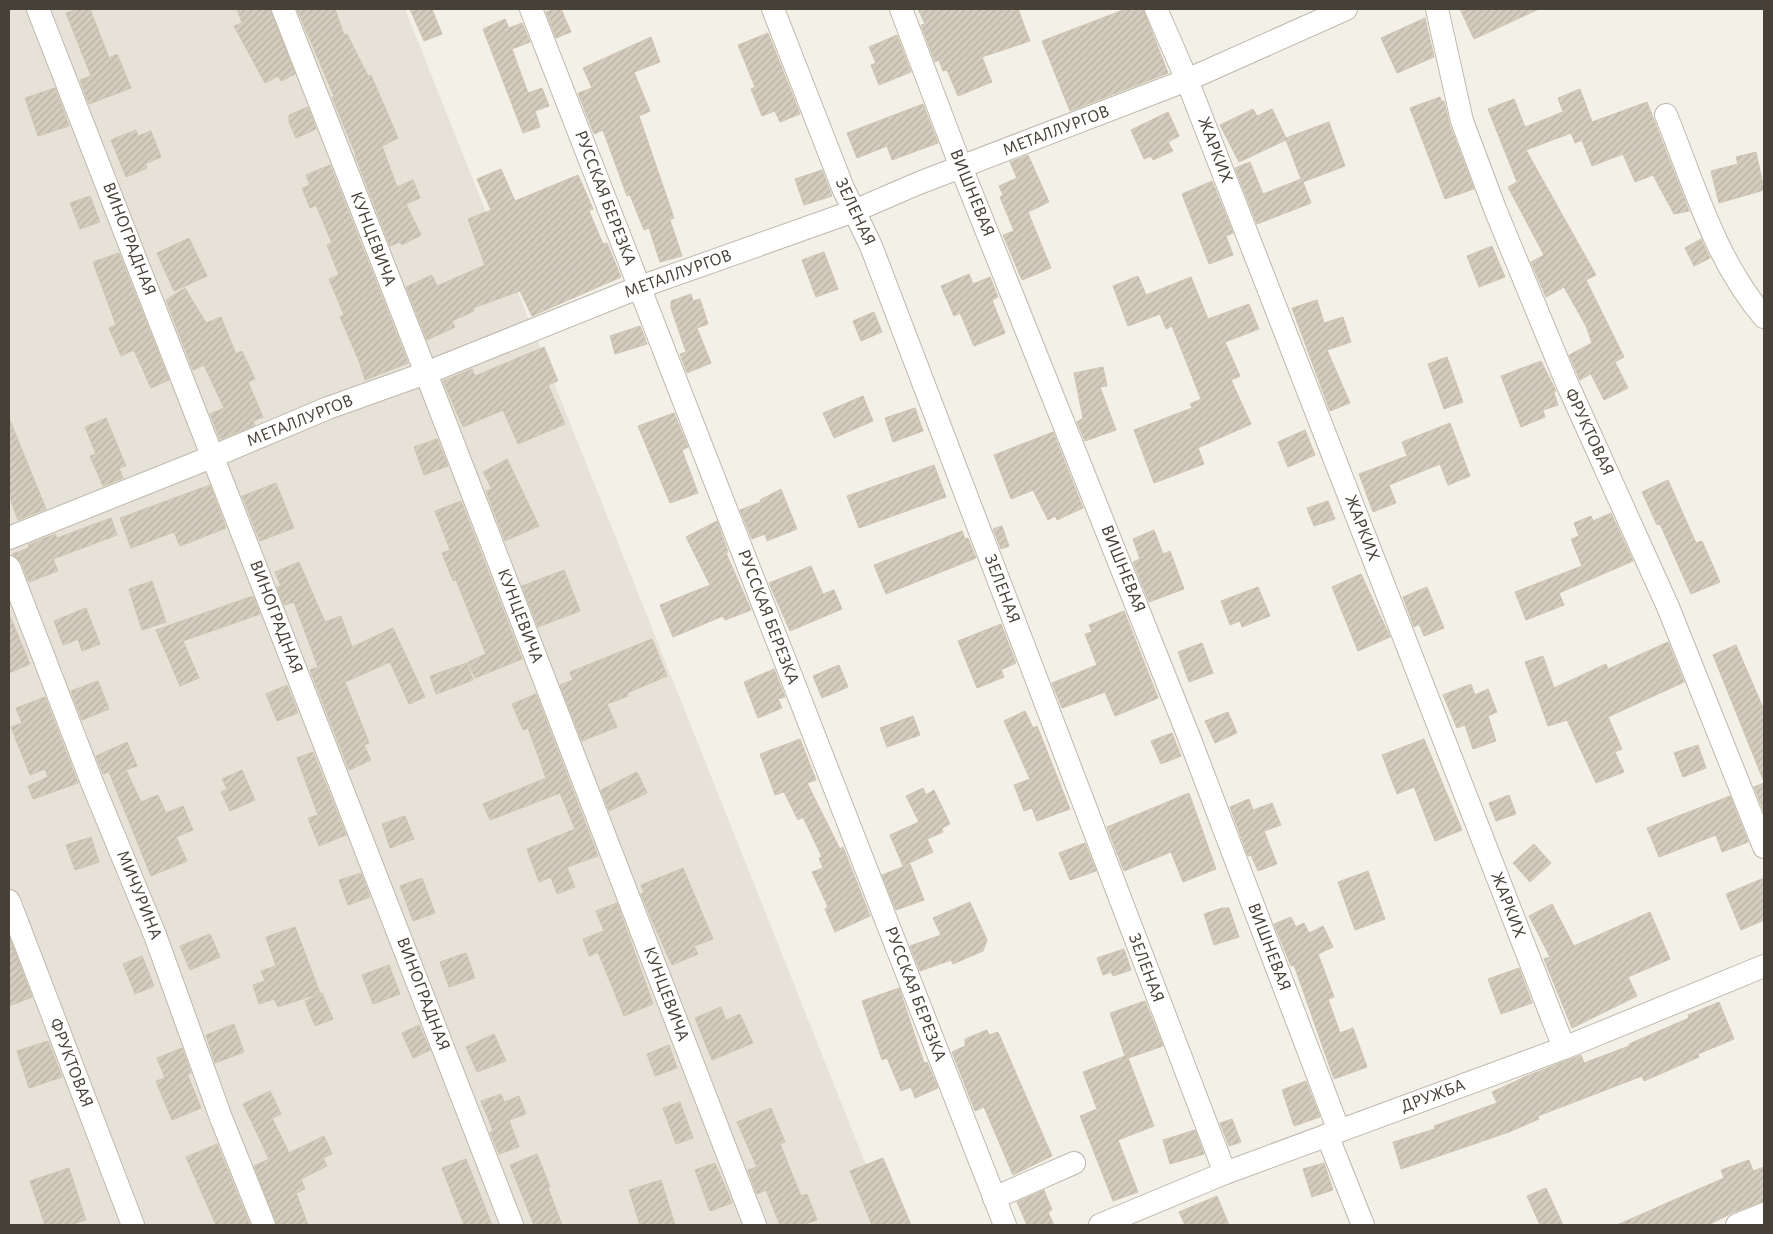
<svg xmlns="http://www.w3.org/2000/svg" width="1773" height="1234" font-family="'Alegreya Sans',sans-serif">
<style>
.residential{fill:#e6e2d7}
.building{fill:url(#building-hatch);stroke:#cec4b2}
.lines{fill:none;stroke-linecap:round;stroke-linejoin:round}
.street-casing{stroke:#beb8ab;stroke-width:24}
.street{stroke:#fff;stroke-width:22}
.labels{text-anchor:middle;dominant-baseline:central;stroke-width:4;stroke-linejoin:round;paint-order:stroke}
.street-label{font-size:18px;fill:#464037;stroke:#fff}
</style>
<defs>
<pattern id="building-hatch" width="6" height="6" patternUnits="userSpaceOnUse" patternTransform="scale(1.25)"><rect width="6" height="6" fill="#d4ccbe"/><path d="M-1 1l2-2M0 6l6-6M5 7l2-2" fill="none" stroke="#b7b0a4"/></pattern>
</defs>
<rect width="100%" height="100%" fill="#f3f0e8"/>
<path class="residential" d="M9,9h396l485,1216h-881z"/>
<g class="building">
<path d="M78,9h12l19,49 8,-4 14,34 -42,16 -9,-24 11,-4 -25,-63z"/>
<path d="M237,9h33l25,65 -14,7 -3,-5 -13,7 -31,-57 8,-3z"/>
<path d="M297,9h38l9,26 3,-1 21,42 3,-1 27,63 -16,8 15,41 16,-7 7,18 -14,6 15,31 -19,10 -2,-3 -10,4 -35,-91h1l-24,-58 2,-1z"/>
<path d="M410,9h22l10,25 -18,7z"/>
<path d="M555,9h6l10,23 -15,6 -10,-26z"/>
<path d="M918,9h100l12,32 -48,16 10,25 -34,14 -11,-26 -4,1 -4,-11 -4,2 -14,-37 4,-1z"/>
<path d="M1126,9h17l25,64 -98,38 -28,-70z"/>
<path d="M1460,9h79l-65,30z"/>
<path d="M1425,18l9,39 -37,16 -16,-35z"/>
<path d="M505,19l4,9 13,-5 8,19 -18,7 16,44 14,-5 7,18 -14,5 5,16 -17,6 -40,-104z"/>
<path d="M768,33l32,81 -20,8 -5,-11 -13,5 -11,-27 4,-2 -17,-42z"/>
<path d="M897,35l14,37 -32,13 -8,-20 5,-2 -7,-16z"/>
<path d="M651,37l9,25 -26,10 16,39 -11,5 35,102 -4,2 12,36 -22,6 -11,-34 -5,2 -14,-35 -3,1 -24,-66 -9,4 -16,-41 14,-5 -9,-20z"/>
<path d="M55,88l14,38 -31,10 -13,-38z"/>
<path d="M1580,89l12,33 55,-20 42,109 -15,3 -21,-39 -18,7 -12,-28 -31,12 -10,-26 -7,3 -4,-10 -45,17 70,125 -10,5 38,77 -9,5 13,26 -24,12 -13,-26 -11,6 -11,-25 23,-12 -6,-17 -22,-39 -18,10 -15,-35 13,-7 -36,-68 9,-5 -29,-73 26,-10 11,28 38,-15 -5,-14z"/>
<path d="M1440,97l2,5 2,-1 6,25 24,63 -29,10 -35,-91z"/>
<path d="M923,104l15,39 -46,17 -5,-14 -30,12 -10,-25z"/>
<path d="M308,107l8,22 -20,9 -7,-16v-7z"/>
<path d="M1253,109l4,7 15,-7 14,29 43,-16 16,44 -42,16 8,21 -54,21 -22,-56 15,-6 13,32 38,-15 -15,-39 -47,22 -19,-37z"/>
<path d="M1168,112l11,24 -11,6 5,9 -20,9 -2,-4 -7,3 -13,-29z"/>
<path d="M136,130l2,6 13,-5 10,26 -16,7 2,4 -21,9 -15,-37z"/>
<path d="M1756,152l8,38 -45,13 -8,-32 27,-7 -2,-7z"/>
<path d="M1028,155l21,47 -21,10 23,56 -29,12 -19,-45 11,-4 -14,-34 3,-2 -4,-9 18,-8 -7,-16z"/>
<path d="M330,165l78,198 -43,17 -6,-19 -19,-44 4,-2 -15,-36 10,-4 -12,-30 5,-2 -16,-38 -6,3 -8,-20 8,-3 -4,-10z"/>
<path d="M501,169l14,32 63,-26 15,34 -4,2 14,33 4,-1 14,34 -89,39 -12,-25 -47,17 1,3 -22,10 3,6 -28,13 -21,-53 26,-12 5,11 48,-21 -17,-46 23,-9 -14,-31z"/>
<path d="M822,170l10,26 -28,9 -9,-26z"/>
<path d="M1212,181l21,52 -7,3 7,19 -24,9 -27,-70z"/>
<path d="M90,196l10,26 -20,7 -10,-26z"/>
<path d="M189,238l18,38 -33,15 -17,-38z"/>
<path d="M1701,239l9,19 -16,8 -9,-18z"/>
<path d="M1492,246l13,31 -26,10 -12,-31z"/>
<path d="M824,252l14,37 -22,8 -14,-37z"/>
<path d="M119,253l50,127 -18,8 -17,-38 -13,6 -12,-28 7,-3 -23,-63z"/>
<path d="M969,274l4,10 17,-7 8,20 -6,3 13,33 -31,13 -14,-33 -6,3 -13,-30z"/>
<path d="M1138,276l8,19 45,-18 17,42 41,-15 10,25 -34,13 15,34 -9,4 20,44 -53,24 6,16 -50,19 -20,-53 58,-22 -2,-4 11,-5 -29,-73 -6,3 -6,-15 -32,12 -15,-40z"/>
<path d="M185,288l21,35 15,-6 15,37 6,-3 13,28 -7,3 15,35 -10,4 2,4 -35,14 -10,-25 14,-6 -20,-43 -11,5 -27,-70z"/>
<path d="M691,294l2,7 7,-2 8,25 -11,4 14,35 -24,10 -7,-19 6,-2 -15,-44v-7z"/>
<path d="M1317,300l7,23 19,-6 8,25 -24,8 23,53 -20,8 -38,-103z"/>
<path d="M874,312l8,20 -21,9 -8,-20z"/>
<path d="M640,326l7,18 -32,10 -5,-18z"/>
<path d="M544,347l14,34 -10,4 17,39 -47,20 -15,-34 -40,17 -20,-46 29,-12 3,7z"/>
<path d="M1447,357l16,45 -19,7 -16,-45z"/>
<path d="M1541,361l15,30 -2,2 4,12 -15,5 2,7 -24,10 -20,-51z"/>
<path d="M1103,367l4,19 -7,1 16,43 -31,11 -8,-19 6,-4 -9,-45z"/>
<path d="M863,396l10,25 -39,17 -11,-25z"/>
<path d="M915,408l8,23 -30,11 -8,-24z"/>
<path d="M674,413l14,34 -6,3 16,43 -28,10 -32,-77z"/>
<path d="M9,418l37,91 -28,11 -9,-25z"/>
<path d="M106,418l20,48 -7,2 4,10 -20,8 -13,-30 6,-2 -11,-27z"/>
<path d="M1450,423l20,53 -22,9 -8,-21 -51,21 7,18 -23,9 -14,-38 48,-18 -5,-14z"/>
<path d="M1305,430l10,25 -27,12 -10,-25z"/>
<path d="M1053,432l30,76 -26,12 -2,-4 -7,4 -15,-30 -22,9 -17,-44z"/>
<path d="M437,439l11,27 -24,9 -10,-28z"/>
<path d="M507,459l32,67 -34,15 -19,-50 6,-2 -9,-17z"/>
<path d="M934,465l12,32 -87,31 -12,-32z"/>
<path d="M1668,480l28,63 6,-2 18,41 -29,12 -31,-70 -3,1 -15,-33z"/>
<path d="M276,483l18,45 -34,13 -18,-45z"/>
<path d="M210,485l16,43 -46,18 -6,-14 -43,16 -11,-30z"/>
<path d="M781,489l16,40 -30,12 -2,-7 -13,5 -12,-29 21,-8 -1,-2z"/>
<path d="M461,501l61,158 -47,19 -7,-16 18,-8 -30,-74 -3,1 -11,-28 8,-3 -15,-39z"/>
<path d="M1328,501l7,18 -21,7 -7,-18z"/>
<path d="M1611,513l22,48 -74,32 5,12 -38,15 -11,-28 67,-26 -11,-27 8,-3 -5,-13 17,-7 2,5z"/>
<path d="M111,518l6,17 -64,24 5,12 -29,11 -8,-20 -9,-8 17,-6 -1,-3 27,-11 2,4z"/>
<path d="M717,521l11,31 -2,1 25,57 -26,10 -2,-4 -50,21 -13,-32 50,-20 -24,-48z"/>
<path d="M1002,526l7,20 -8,3 -8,-20z"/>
<path d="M1154,530l9,24 7,-3 14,38 -35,13 -16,-40 7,-3 -7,-20z"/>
<path d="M962,531l3,8 3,-1 8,20 -90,36 -12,-29z"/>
<path d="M299,562l26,60 16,-6 11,31 41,-19 32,69 -16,7 -19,-42 -45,20 24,61 -5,2 7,15 -22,10 -39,-100 8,-3 -24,-65 -10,3 -7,-18 4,-1 -6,-14z"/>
<path d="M811,566l12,28 11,-4 8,19 -52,22 -21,-48z"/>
<path d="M564,570l16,41 -42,16 -16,-41z"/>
<path d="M1361,574l29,63 -32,14 -26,-64z"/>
<path d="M152,581l14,41 -24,8 -13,-41z"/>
<path d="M1258,587l12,29 -28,11 -2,-6 -10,4 -9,-24z"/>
<path d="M1427,587l17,41 -20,8 -5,-12 -5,3 -11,-30z"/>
<path d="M253,596l7,18 -77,27 16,37 -19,8 -24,-56z"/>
<path d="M86,608l14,36 -18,7 -4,-12 -15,6 -9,-24z"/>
<path d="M1124,611l34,87 -43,18 -10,-24 -43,16 -10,-25 45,-18 -12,-31 7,-2 -3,-7z"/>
<path d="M9,614l21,50 -21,9z"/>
<path d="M1001,624l15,39 -15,7 3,7 -27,11 -19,-47z"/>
<path d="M652,639l15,37 -40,17 1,3 -21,8 10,23 -35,14 -22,-56 13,-5 -3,-8z"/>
<path d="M1668,642l16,40 -76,35 14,32 -7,3 9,20 -28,11 -29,-63 -19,6 -23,-64 18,-6 11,32 52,-24 2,5z"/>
<path d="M1202,643l11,30 -24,9 -11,-30z"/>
<path d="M1736,645l28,65v72l-51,-127z"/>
<path d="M467,663l6,17 -37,14 -6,-18z"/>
<path d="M839,665l9,22 -26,11 -9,-22z"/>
<path d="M774,669l11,28 -7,2 4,9 -24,10 -14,-36z"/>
<path d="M98,681l11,28 -27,11 -11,-29z"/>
<path d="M1471,684l4,11 13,-6 9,23 -9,4 8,25 -23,8 -8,-24 -8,3 -14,-33z"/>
<path d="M287,685l11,28 -21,8 -11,-27z"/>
<path d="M536,694l62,162 -31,11 8,20 -18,7 -6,-17 -12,5 -12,-33 48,-20 -15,-36 -70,27 -7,-16 63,-26 -18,-50 -5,2 -11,-26z"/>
<path d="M45,697l33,86 -45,16 -5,-13 20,-9 -3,-8 -15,6 -19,-48 11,-4 -6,-15z"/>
<path d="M1025,711l8,17 4,-2 33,83 -33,12 -5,-13 -8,3 -10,-26 16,-6 -26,-58z"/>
<path d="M1228,712l9,21 -22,10 -10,-22z"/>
<path d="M913,716l7,19 -33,12 -7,-19z"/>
<path d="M1172,733l9,23 -20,8 -10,-23z"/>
<path d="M800,739l16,41 -9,3 33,66 3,-2 27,69 -35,16 -10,-23 3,-2 -16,-35 11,-4 -4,-10 3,-1 -19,-40 -5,3 -14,-28 -9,3 -15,-41z"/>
<path d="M1424,739l38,91 -27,11 -21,-54 -17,7 -15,-39z"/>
<path d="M127,742l10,24 -11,4 15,32 17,-7 8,18 17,-7 10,24 -17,7 11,24 -36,15 -42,-104 -6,2 -7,-18z"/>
<path d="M1698,745l8,23 -23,9 -9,-24z"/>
<path d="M313,752l33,83 -27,11 -11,-28 10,-3 -21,-57z"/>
<path d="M242,770l13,30 -25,11 -9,-19 6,-3 -5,-10z"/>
<path d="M637,772l10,21 -38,18 -8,-21z"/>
<path d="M1764,783v29l-10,-25z"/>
<path d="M923,788l3,7 8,-5 16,34 -8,4 1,4 -16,7 6,13 -30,14 -13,-31 29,-13 -13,-26z"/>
<path d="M1189,793l27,76 -33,13 -12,-30 -47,19 -17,-44z"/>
<path d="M1509,795l7,19 -20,7 -7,-18z"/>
<path d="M1730,796l18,46 -26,10 -6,-17 -57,22 -12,-29z"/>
<path d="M1249,799l4,11 19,-7 9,22 -17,6 13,33 -19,7 -7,-16 -3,1 -18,-49z"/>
<path d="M405,816l9,23 -24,9 -8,-24z"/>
<path d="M91,837l8,25 -24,8 -9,-25z"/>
<path d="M1085,843l11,28 -26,9 -11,-27z"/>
<path d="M1534,844l17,19 -21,19 -17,-19z"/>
<path d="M910,864l14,36 -28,10 -14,-35z"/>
<path d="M683,868l30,71 -19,7 4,8 -26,11 -19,-42 -12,-29 3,-1 -3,-8z"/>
<path d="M1368,871l17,48 -30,11 -17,-48z"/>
<path d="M361,873l9,24 -22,8 -9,-25z"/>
<path d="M422,878l13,35 -22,8 -13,-35z"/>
<path d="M1764,878v42l-23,10 -15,-36z"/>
<path d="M970,902l17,38 -4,11 -30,13 -2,-4 -31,11 -10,-25 31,-11 -8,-17z"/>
<path d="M617,903l36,101 -29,12 -26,-64 -9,4 -6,-17 21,-8 -8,-20z"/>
<path d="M1552,904l22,42 76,-34 20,47 -42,18 9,19 -65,32 -28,-69 6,-2 -21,-41z"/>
<path d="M1222,908h7l10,29 -25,8 -10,-31z"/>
<path d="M1291,917l5,10 8,-4 5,10 14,-7 10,21 -15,7 16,43 -6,2 12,34 13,-5 14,39 -33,12 -40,-114 -3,1 -17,-42z"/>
<path d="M295,927l25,66 -42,14 -4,-8 -15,5 -6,-19 12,-4 -4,-10 15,-5 -10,-29z"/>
<path d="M210,934l10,23 -30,13 -10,-24z"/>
<path d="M10,939l22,58 -23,9v-66z"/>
<path d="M1124,949l7,21 -18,6 -2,-4 -8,3 -6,-17z"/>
<path d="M466,953l9,25 -26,9 -9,-25z"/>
<path d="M142,956l12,30 -19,8 -12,-30z"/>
<path d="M389,965l11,29 -27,10 -11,-29z"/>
<path d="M1519,968l13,35 -31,11 -13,-35z"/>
<path d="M899,988l25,75 3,-1 11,26 -23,10 -4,-11 -10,4 -14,-33 -5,2 -20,-59z"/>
<path d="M322,993l11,26 -18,7 -10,-25z"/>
<path d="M1145,1001l18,45 -35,12 26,68 -36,14 20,52 -25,9 -33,-85 17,-7 -14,-37 42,-16 -15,-43z"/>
<path d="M1719,1002l15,37 -36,15 1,3 -55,24 -2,-5 -104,40 1,3 -30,13 -108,37 -8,-27 42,-13 -1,-3 63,-23 -5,-11 35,-16 54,-21 3,8 45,-17v-2l60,-26 -1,-3z"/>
<path d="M721,1007l5,13 14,-6 13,29 -41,17 -17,-42z"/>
<path d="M234,1024l10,28 -29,11 -9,-28z"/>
<path d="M419,1025l11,25 -17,8 -11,-25z"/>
<path d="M987,1030l2,5 9,-3 54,124 -39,19 -29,-68 -9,4 -23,-59 13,-6v-7z"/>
<path d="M494,1034l12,27 -29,11 -11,-25z"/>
<path d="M48,1041l14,36 -33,11 -12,-37z"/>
<path d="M669,1045l8,23 -22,8 -8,-22z"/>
<path d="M182,1048l9,25 -4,1 14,34 -29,12 -16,-39 9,-3 -8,-20z"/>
<path d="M1306,1081l14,36 -26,9 -12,-36z"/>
<path d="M270,1091l11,23 -9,4 17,35 35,-17 8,18 -9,4 4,8 -26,13 4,10 -9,4 12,32h-31l-23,-59 15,-7 -26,-55z"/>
<path d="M501,1094l3,8 15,-6 7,18 -17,6 10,27 -20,7 -9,-22 3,-1 -12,-30z"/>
<path d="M680,1102l13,36 -17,6 -13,-36z"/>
<path d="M771,1108l14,34 -5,2 21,52 6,-2 10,26 -15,5h-22l-14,-35 -9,4 -9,-24 9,-3 -20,-45z"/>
<path d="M1232,1119l9,23 -12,4 -9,-23z"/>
<path d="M1195,1130l9,24 -34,10 -7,-24z"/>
<path d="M217,1144l33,81h-34l-30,-68z"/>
<path d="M537,1154l13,33 -2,1 14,37h-28l-24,-60z"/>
<path d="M883,1158l28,67h-39l-22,-54z"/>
<path d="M466,1159l26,66h-28l-22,-57z"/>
<path d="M1749,1160l4,11 11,-4v34l-32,12 -24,12h-91l107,-47 -3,-8z"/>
<path d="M715,1163l17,40 -22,8 -15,-41z"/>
<path d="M1324,1163l9,27 -21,7 -9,-28z"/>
<path d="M69,1168l17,52 -16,5h-25l-15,-44z"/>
<path d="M661,1180l14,45h-35l-11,-35z"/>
<path d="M1546,1188l17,37h-23l-13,-29z"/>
<path d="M1044,1190l8,20 -4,2 6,13h-27l-10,-23z"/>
<path d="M1217,1196l12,29h-44l-6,-13z"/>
</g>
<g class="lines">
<g class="street-casing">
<g id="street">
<path d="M38,9l474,1216"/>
<path d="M283,9l143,364 329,852"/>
<path d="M531,9l474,1216"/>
<path d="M773,9l70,179 28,58 354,927"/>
<path d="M901,9l60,158 228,570 150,394"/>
<path d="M1156,9l31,71 377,968"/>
<path d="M1437,9l25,112 33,88 71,172 102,226 96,240"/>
<path d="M1666,115c28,69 49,145 98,202"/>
<path d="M9,538l205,-82 114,-48 98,-35 214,-86 214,-76 65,-28 268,-103 159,-71"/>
<path d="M9,567l84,218 62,150 66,183 43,107"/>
<path d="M9,901l124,324"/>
<path d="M1327,1135l36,90"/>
<path d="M994,1198l80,-35"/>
<path d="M1100,1225l125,-52 339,-125 200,-82"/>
<path d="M1737,1225l27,-11"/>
</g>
</g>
<use href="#street" class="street"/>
</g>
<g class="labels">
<g class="street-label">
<text transform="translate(1056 131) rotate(-21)">МЕТАЛЛУРГОВ</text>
<text transform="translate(1215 150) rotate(69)">ЖАРКИХ</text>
<text transform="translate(972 193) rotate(68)">ВИШНЕВАЯ</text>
<text transform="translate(605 198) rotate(69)">РУССКАЯ БЕРЕЗКА</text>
<text transform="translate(855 212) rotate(65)">ЗЕЛЕНАЯ</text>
<text transform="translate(129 239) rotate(69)">ВИНОГРАДНАЯ</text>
<text transform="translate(373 239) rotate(69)">КУНЦЕВИЧА</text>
<text transform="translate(678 274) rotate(-20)">МЕТАЛЛУРГОВ</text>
<text transform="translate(300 421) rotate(-22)">МЕТАЛЛУРГОВ</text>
<text transform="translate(1589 432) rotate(65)">ФРУКТОВАЯ</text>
<text transform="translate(1362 528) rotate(69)">ЖАРКИХ</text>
<text transform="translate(1123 569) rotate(68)">ВИШНЕВАЯ</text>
<text transform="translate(1002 589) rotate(69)">ЗЕЛЕНАЯ</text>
<text transform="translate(520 616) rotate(69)">КУНЦЕВИЧА</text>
<text transform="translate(276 617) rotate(69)">ВИНОГРАДНАЯ</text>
<text transform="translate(768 617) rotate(69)">РУССКАЯ БЕРЕЗКА</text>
<text transform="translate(139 895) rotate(68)">МИЧУРИНА</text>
<text transform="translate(1508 905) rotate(69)">ЖАРКИХ</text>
<text transform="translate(1269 947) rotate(69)">ВИШНЕВАЯ</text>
<text transform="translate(1146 968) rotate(69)">ЗЕЛЕНАЯ</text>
<text transform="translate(423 994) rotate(69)">ВИНОГРАДНАЯ</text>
<text transform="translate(666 994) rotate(69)">КУНЦЕВИЧА</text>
<text transform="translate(915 994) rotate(69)">РУССКАЯ БЕРЕЗКА</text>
<text transform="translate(71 1063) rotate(69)">ФРУКТОВАЯ</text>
<text transform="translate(1433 1096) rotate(-20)">ДРУЖБА</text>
</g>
</g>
<rect width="1773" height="1234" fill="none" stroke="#464037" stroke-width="20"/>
</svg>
